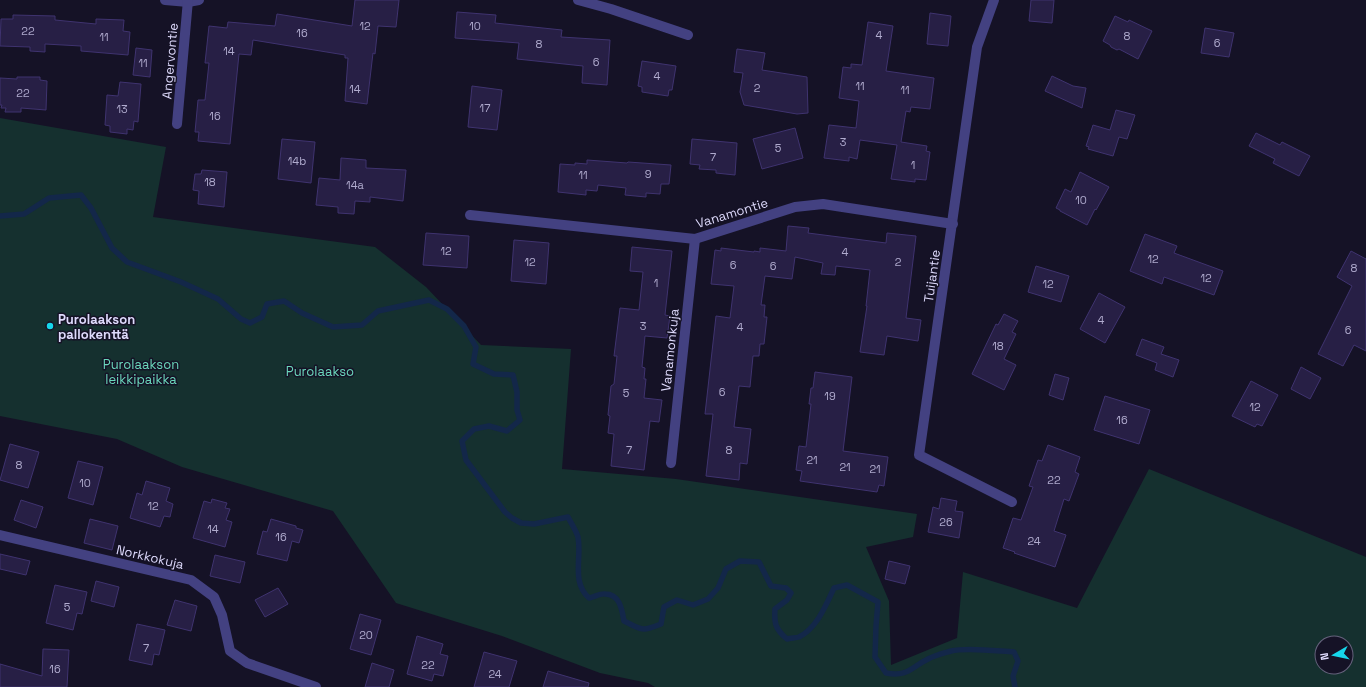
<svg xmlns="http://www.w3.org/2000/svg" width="1366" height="687" font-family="'Space Grotesk',sans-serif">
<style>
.green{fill:#15302f;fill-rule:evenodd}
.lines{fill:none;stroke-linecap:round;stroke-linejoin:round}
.stream{stroke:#132749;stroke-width:5.5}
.building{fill:#271f45;stroke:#3f336f}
.minor{stroke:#434181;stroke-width:10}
.poi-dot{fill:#16d6eb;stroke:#151226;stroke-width:1.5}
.labels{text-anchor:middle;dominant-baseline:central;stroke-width:3;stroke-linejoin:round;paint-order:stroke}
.number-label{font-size:11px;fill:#b0abce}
.street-label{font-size:13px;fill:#dedafc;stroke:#151226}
.poi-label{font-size:13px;font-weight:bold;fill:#dedafc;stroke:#151226;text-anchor:start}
.park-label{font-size:13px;fill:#6bd7bc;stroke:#151226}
</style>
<rect width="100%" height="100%" fill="#151226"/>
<path class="green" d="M0,118l166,29 -13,70 222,30 51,40 55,58 90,4 -9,120 114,10 241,35 -4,23 -47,10 23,54 2,64 66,-27 6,-66 114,36 72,-139 217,88v130h-711l-7,-4 -48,-10 -98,-37 -106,-33 -63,-92 -151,-44 -65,-28 -117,-23zM1322,643h24v24h-24z"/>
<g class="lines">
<path class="stream" d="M0,216l24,-2 25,-16 32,-3 10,13 21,40 15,14 54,20 37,17 23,20 9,4 12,-6 5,-13 17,-3 18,12 31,14 29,-2 16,-14 51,-11 18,9 17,17 12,21 -3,17 21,10 19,1 4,17v18l3,10 -13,11 -18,-5 -15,3 -12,12 4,19 39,52 7,6 9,5 13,1 34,-7c3,6 8,13 10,20 4,21 -7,45 11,61 5,-1 12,-5 16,-4 15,0 17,16 19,27 19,9 17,11 37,3l3,-17 13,-7 16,5 15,-6 10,-11 8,-19 14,-8 19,1 12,24 15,2 5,5 -4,7 -12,9c-1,14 0,20 12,30 4,-1 9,-1 12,-2 18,-9 27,-32 35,-49l13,-3 31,17 -2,24 -1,31 11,16c22,4 24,-5 42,-14 7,-4 16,-6 23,-8 16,-4 46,0 63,1l4,9 -5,15 2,11"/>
</g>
<g class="building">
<path d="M355,0h44l-3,27 -18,-1 -3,28 -2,-1 -6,51 -22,-3 3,-43h-3v-3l-92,-15 -2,15 -12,-1 -9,90 -32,-3 1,-9h-4l3,-32h7l4,-37h-4l4,-37 18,2 1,-6 47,4 2,-12 75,12z"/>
<path d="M1031,0h23l-2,23 -23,-2z"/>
<path d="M457,12l39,3 -1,8 67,7 -1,7 49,3 -3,45 -25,-2 1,-17 -66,-7 2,-16 -64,-5z"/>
<path d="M930,13l21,3 -3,30 -21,-2z"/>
<path d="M13,15l42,1v4l41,4v-5l28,1 -1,11 7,1 -2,23 -47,-4v-5l-36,-2v8l-15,-1v-4l-30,-1 1,-27h12z"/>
<path d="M1115,16l13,6 1,-2 23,11 -14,28 -19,-10 -2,1 -6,-3 -1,-2 -7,-4z"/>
<path d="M868,22l25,4 -7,45 48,7 -4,31 -19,-2 -1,5 -4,-1 -5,31 26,4 -1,5 4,1 -4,28 -11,-1v3l-24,-3 6,-34 -37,-5 -3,19 -8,-2v4l-25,-3 5,-33 27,3 3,-27 -20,-3 4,-31 8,1v-4l11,1z"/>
<path d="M1205,28l29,5 -5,24 -28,-4z"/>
<path d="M136,48l16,2 -2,27 -17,-2z"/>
<path d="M737,49l28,4 -3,17 45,7 1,36 -11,1 -53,-9 -4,-13 3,-19 -9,-1z"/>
<path d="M642,61l34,5 -4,24h-3l-1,6 -26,-4v-5l-4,-1z"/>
<path d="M1052,76l21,10 13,2 -4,20 -37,-17z"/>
<path d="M17,77h23v3l7,1 -1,29 -25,-2v4h-16l1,-4h-5l1,-3h-2v-27l17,1z"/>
<path d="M120,82l21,2 -3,38 -4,-1 -1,9 -6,-1v5l-17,-2v-6l-5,-1 2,-30 11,1z"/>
<path d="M472,86l30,4 -5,40 -29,-3z"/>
<path d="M1116,110l19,5 -8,24 -8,-2 -6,19 -25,-7 1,-2 -3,-1 7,-21 17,5z"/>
<path d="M795,128l8,30 -41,11 -9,-30z"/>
<path d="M1256,133l24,12 2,-3 28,14 -11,20 -26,-13 2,-4 -26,-13z"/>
<path d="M282,139l33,3 -4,41 -33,-4z"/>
<path d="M692,139l45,4 -2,32 -19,-2v-3l-17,-1 1,-4 -10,-1z"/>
<path d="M341,158l25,2v8l40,2 -3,31 -33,-4v5l-15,-1 -1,13 -16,-1v-6l-22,-2 3,-27 21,2z"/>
<path d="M587,160l40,3 1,-1 43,3 -2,19h-8l-1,10 -14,-1v4l-21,-2 1,-7 -28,-3 -1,6 -11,-1v5l-28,-3 2,-28 15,1v-2l12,1z"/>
<path d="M202,170l25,2 -3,35 -26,-3 1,-13 -6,-1 2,-16h6z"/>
<path d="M1080,172l29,15 -13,23 -1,-1 -8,16 -27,-14v-1l-4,-2 9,-19 6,3z"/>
<path d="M788,226l21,2 -1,5 78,10 1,-10 29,3 -10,82 15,2 -3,21 -31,-5 -3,19 -24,-3 7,-46h-1l4,-36 -34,-4 -1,9 -14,-1 2,-11 -28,-6 -3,22 -27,-3 -4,29h4l-1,12h3l-3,27h-4l-1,12h-6l-3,31 -11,-1 -5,41 17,2 -4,35 -7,-1 -1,17 -33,-4 7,-62h-8l11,-98 14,2 4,-32 -23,-2 4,-34 6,1v-3l33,4v-1l6,1v-4l26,3z"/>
<path d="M426,233l43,3 -2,32 -44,-3z"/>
<path d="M1145,234l32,12 -3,7 49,18 -9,24 -50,-18 -2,7 -32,-13z"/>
<path d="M514,240l35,3 -3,41 -35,-3z"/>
<path d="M632,247l40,4 -7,64 5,1 -3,22 -22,-2 -3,31 3,1 -1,11h2l-2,19 18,2 -3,22 -9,-1 -6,49 -33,-4 3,-32 -6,-1 2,-17 -2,-1 3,-29 3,-2 3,-28h-3l6,-48 19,2 4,-38 -13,-1z"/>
<path d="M1351,251l15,8v-1v93l-12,-6 -11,21 -25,-12 34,-68 -15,-9z"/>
<path d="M1036,266l33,10 -8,26 -33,-10z"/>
<path d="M1099,293l26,14 -20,36 -25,-14z"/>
<path d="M1004,314l14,7 -6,11 4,2 -12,25 12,6 -12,25 -32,-16 24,-50 2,1z"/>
<path d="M1142,339l22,8 -3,7 18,6 -6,17 -18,-7 2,-7 -21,-8z"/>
<path d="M1301,367l20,11 -11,21 -19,-10z"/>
<path d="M815,372l37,5 -9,74 45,6 -4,29 -5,-1 -2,7 -77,-11 2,-10 -6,-1 3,-24 7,1 5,-43h-2l2,-16h2z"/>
<path d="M1055,374l14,4 -6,22 -14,-5z"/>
<path d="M1251,381l27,14 -16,31 -5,-2 -2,3 -23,-11z"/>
<path d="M1105,396l45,14 -11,34 -45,-14z"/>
<path d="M10,444l29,8 -11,36 -28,-8z"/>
<path d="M1048,445l32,12 -5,15 4,2 -10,27 -5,-2 -10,32 12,4 -11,32 -41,-14 1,-1 -12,-4 10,-30 8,2 12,-33 -4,-1 9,-26 4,1z"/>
<path d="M78,461l25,6 -10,38 -25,-7z"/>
<path d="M146,481l24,7 -4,13 7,3 -3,13 -6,-1 -4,11 -30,-9 7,-25 5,2z"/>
<path d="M941,498l16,3 -2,10 8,1 -4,26 -31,-6 5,-25 6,2z"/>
<path d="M212,499l15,4 -2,5 5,1 -4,11 6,2 -7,25 -32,-9 11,-37 7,2z"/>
<path d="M21,500l22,7 -7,21 -22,-8z"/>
<path d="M90,519l28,7 -6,24 -28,-7z"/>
<path d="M271,519l25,7v2l7,2 -4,13 -7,-2 -5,20 -30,-7 6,-23 4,1z"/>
<path d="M0,554l30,7 -4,14 -26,-6z"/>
<path d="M215,555l30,7 -5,21 -30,-7z"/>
<path d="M889,561l21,5 -5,18 -20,-5z"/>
<path d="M96,581l23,6 -5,20 -23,-6z"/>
<path d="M55,585l32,7 -5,22 -5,-1 -4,17 -27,-7z"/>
<path d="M278,588l10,16 -23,13 -10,-17z"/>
<path d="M175,600l22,6 -6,25 -24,-6z"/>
<path d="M360,614l21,6 -10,35 -21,-6z"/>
<path d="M137,624l28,6 -6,25 -5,-1 -2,11 -23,-5z"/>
<path d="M417,636l26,8 -3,10 8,2 -5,20 -9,-2 -2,7 -25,-7z"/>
<path d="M43,649l26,1 -2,37h-67v-23l42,12z"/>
<path d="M484,652l33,9 -8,26h-35z"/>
<path d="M372,663l22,7 -5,17h-24z"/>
<path d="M548,671l41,12 -1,4h-45z"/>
</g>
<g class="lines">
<g class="minor">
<path d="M165,0l23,2 11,-2"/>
<path d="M578,0l33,9 77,26"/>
<path d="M994,0l-17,47 -58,408 93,47"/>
<path d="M177,124l11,-124"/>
<path d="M470,215l225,24 100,-32 28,-3 130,20"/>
<path d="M671,463l24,-224"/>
<path d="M0,535l191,45 23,17 8,18 8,36 17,12 69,24"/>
</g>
</g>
<circle class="poi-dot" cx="50" cy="326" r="4"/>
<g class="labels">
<g class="number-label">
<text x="365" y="26">12</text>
<text x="475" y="26">10</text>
<text x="28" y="31">22</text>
<text x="302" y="33">16</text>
<text x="879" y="35">4</text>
<text x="1127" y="36">8</text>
<text x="104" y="37">11</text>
<text x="1217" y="43">6</text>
<text x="539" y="44">8</text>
<text x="229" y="51">14</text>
<text x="596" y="62">6</text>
<text x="143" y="63">11</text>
<text x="657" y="76">4</text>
<text x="860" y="86">11</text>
<text x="757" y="88">2</text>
<text x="355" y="89">14</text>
<text x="905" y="90">11</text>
<text x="23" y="93">22</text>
<text x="485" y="108">17</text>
<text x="122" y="109">13</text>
<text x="215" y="116">16</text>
<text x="843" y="142">3</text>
<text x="778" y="148">5</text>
<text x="713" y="157">7</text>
<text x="297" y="161">14b</text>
<text x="913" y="165">1</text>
<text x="648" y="174">9</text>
<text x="583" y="175">11</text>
<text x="210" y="182">18</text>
<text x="355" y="185">14a</text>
<text x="1081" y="200">10</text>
<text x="446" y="251">12</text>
<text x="845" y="252">4</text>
<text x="1153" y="259">12</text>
<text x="530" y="262">12</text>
<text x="898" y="262">2</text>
<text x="733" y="265">6</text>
<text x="773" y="266">6</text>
<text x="1354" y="268">8</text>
<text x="1206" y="278">12</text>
<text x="656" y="283">1</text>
<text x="1048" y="284">12</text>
<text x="1101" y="320">4</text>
<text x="643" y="326">3</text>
<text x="740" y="327">4</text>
<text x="1348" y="330">6</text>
<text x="998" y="346">18</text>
<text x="722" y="392">6</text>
<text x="626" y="393">5</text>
<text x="830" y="396">19</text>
<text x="1255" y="407">12</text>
<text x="1122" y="420">16</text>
<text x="629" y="450">7</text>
<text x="729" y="450">8</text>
<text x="812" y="460">21</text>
<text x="19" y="465">8</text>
<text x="845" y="467">21</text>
<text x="875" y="469">21</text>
<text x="1054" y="480">22</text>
<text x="85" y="483">10</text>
<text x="153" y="506">12</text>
<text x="946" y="522">26</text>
<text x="213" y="529">14</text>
<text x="281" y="537">16</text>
<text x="1034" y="541">24</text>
<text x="67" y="607">5</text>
<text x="366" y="635">20</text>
<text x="146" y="648">7</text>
<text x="428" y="665">22</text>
<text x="55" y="669">16</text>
<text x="495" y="674">24</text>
</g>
<g class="street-label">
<text transform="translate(170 61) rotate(-85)">Angervontie</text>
<text transform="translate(732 213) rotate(-17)">Vanamontie</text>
<text transform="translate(932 276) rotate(-82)">Tuijantie</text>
<text transform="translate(670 350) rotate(-84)">Vanamonkuja</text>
<text transform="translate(150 557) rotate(13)">Norkkokuja</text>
</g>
<g class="poi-label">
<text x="58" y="319">Purolaakson<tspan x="58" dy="15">pallokenttä</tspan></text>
</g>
<g class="park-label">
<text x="141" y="364">Purolaakson<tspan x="141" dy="15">leikkipaikka</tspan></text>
<text x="320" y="371">Purolaakso</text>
</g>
</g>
<g transform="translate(1334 655) rotate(261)"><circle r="19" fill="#151226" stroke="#65627c"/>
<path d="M0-3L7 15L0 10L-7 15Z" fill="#16d6eb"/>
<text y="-6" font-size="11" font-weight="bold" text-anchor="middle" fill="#dedafc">N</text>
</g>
</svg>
